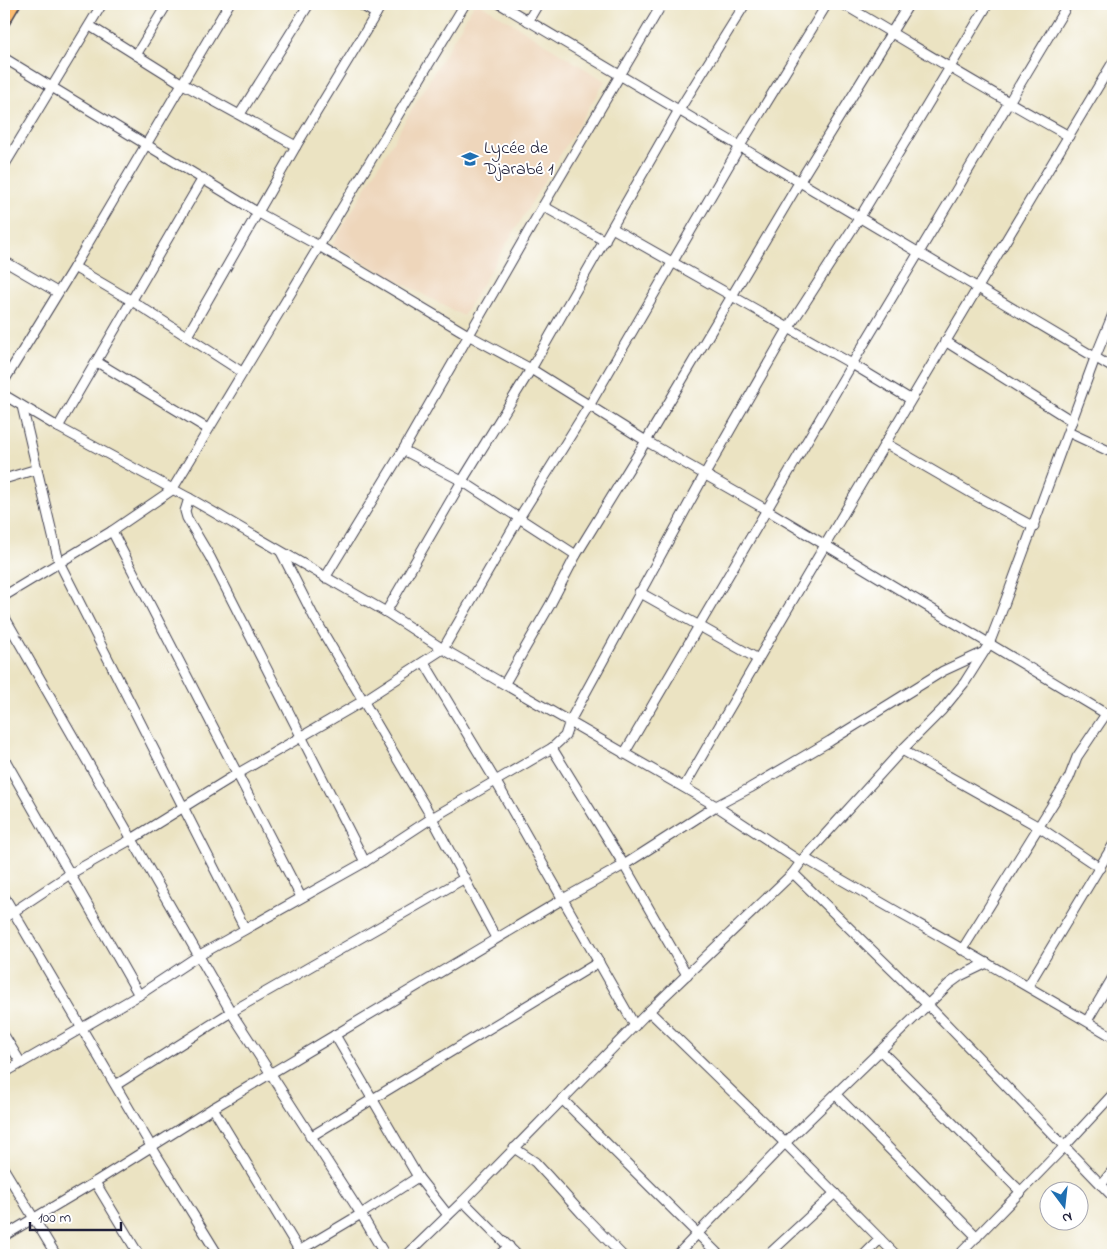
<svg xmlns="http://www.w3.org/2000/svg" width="1117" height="1259" font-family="'Indie Flower',sans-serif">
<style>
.built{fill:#eed6bb}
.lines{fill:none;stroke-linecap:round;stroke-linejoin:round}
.minor-casing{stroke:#403f4f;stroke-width:11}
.major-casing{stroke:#403f4f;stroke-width:14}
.minor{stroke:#fff;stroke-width:9}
.major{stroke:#fdbc70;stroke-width:11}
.labels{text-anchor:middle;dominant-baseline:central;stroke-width:4;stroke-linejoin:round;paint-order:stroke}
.poi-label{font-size:18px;fill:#22223b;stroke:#fff;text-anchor:start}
</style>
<rect width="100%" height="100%" fill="#fff"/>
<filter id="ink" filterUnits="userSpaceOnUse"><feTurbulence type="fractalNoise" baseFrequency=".02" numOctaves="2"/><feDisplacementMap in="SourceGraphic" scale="10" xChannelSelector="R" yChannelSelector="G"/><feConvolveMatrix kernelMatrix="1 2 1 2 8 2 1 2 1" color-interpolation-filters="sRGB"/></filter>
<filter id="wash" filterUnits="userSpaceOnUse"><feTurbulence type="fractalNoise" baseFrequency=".0096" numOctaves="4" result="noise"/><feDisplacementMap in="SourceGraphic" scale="20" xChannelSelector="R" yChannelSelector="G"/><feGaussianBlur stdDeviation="1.12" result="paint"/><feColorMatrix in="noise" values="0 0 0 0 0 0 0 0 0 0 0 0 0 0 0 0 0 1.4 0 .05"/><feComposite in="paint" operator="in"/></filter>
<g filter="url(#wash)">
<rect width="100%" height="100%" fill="#ebe3c2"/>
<path class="built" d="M474,4h7l124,77 -142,235 -131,-71z"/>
</g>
<g filter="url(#ink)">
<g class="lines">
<g class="minor-casing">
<g id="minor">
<path d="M360,4l16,10"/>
<path d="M500,4l613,364"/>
<path d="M843,4c75,44 149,90 226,132"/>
<path d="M528,21l10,-17"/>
<path d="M90,26l91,57 115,63"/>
<path d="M136,55l31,-51"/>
<path d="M4,58l253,154 62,34 151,90 61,33 115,72 121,69 346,208"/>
<path d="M240,114l69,-110"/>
<path d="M4,166l98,-162"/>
<path d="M543,206l62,35"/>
<path d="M612,228l240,136 58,35"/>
<path d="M4,261l53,31"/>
<path d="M74,267l58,34 110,71"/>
<path d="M187,336l109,-190 86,-142"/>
<path d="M945,341l127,80"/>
<path d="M97,362l111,67"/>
<path d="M4,381l70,-114 155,-263"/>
<path d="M4,395l54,32 131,71 197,114 57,37 273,157 85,56"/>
<path d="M22,406l37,156 186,367"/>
<path d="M58,427l145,-249"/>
<path d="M1068,432l45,21"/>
<path d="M885,443l88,51 61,33"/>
<path d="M403,450l59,31 114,74"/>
<path d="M4,479l33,-10"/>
<path d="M189,498l-4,13 2,7 23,39 155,305"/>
<path d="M112,531l189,366"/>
<path d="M281,552l33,65 118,201 64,120"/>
<path d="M325,578l78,-128 140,-244 119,-202"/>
<path d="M639,592l119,67"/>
<path d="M4,596l108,-65 60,-41 293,-486"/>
<path d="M386,612l76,-131 69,-112 148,-259 66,-106"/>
<path d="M4,616l227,396 130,202 24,41"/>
<path d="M424,662l71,118 140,246"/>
<path d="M505,683l45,-78 26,-50 70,-114 154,-260 109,-177"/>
<path d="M552,748l72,117 63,110"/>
<path d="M902,750l137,77 61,41"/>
<path d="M624,754l228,-390 216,-360"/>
<path d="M4,758l135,237"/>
<path d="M684,787c140,-243 284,-484 429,-725"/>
<path d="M804,858c103,60 207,118 309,179"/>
<path d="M793,873l135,132 185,192"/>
<path d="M4,896l147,250 67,109"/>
<path d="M4,918l66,-44 62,-35 105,-65 126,-73 80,-52 76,-131 70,-112 151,-260 87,-142"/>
<path d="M962,950l107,-172 8,-21 29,-43"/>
<path d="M1028,986l85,-141"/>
<path d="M649,1011l136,132 111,112"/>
<path d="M1087,1021l26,-44"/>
<path d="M4,1035l17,28"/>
<path d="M335,1035l83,142"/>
<path d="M881,1051l140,141"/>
<path d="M4,1073l135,-78 59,-39 167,-94 67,-44 120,-70 13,-12 5,-15 135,-247 83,-145 72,-112 128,-213"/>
<path d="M116,1085l115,-73 234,-134"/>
<path d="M836,1095l141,142"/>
<path d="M562,1099l157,156"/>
<path d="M213,1108l89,147"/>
<path d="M310,1137l289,-175"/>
<path d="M514,1148l21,14 13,14 35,39 39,40"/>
<path d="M4,1169l52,86"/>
<path d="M95,1182l44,73"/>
<path d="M1101,1185l12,-15"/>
<path d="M463,1201l54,54"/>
<path d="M4,1236l91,-54 118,-74 122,-73 228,-136 61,-34 92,-59 34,-18 80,-47 113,-70 39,-18"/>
<path d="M292,1255l69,-41 57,-37 30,38"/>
<path d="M407,1255l56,-54 186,-190 144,-138 11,-15 98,-108 40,-40 23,-28 24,-38 9,-23 97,-263 18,-44"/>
<path d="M499,1255l10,-9"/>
<path d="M677,1255l108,-112 164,-159 11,-8 27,-13"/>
<path d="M768,1255l67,-62"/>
<path d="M864,1255l16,-16"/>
<path d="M959,1255l105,-108 49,-53"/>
</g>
</g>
<g class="major-casing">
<path id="major" d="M4,21l10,-17"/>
</g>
<use href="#minor" class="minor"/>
<use href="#major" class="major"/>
</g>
</g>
<defs>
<g id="university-bare" transform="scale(1.35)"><path d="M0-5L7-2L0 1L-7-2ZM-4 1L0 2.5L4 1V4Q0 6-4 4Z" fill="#1f6fb2" stroke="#fff" stroke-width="2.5" paint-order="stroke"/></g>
</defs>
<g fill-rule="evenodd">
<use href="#university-bare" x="470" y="159"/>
</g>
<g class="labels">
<g class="poi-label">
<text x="484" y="149">Lycée de<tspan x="484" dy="21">Djarabé 1</tspan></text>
</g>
</g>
<rect width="1117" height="1259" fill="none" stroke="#fff" stroke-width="20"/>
<g transform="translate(1064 1206) rotate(165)"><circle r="24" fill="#ffffff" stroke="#a7a7b1"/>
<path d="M0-4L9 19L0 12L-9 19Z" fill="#1f6fb2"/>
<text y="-8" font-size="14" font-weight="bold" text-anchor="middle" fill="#22223b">N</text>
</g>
<path d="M30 1222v8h91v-8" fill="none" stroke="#22223b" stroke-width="2.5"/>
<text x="38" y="1222" font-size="15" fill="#22223b" stroke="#ffffff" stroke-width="4" paint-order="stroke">100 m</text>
</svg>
